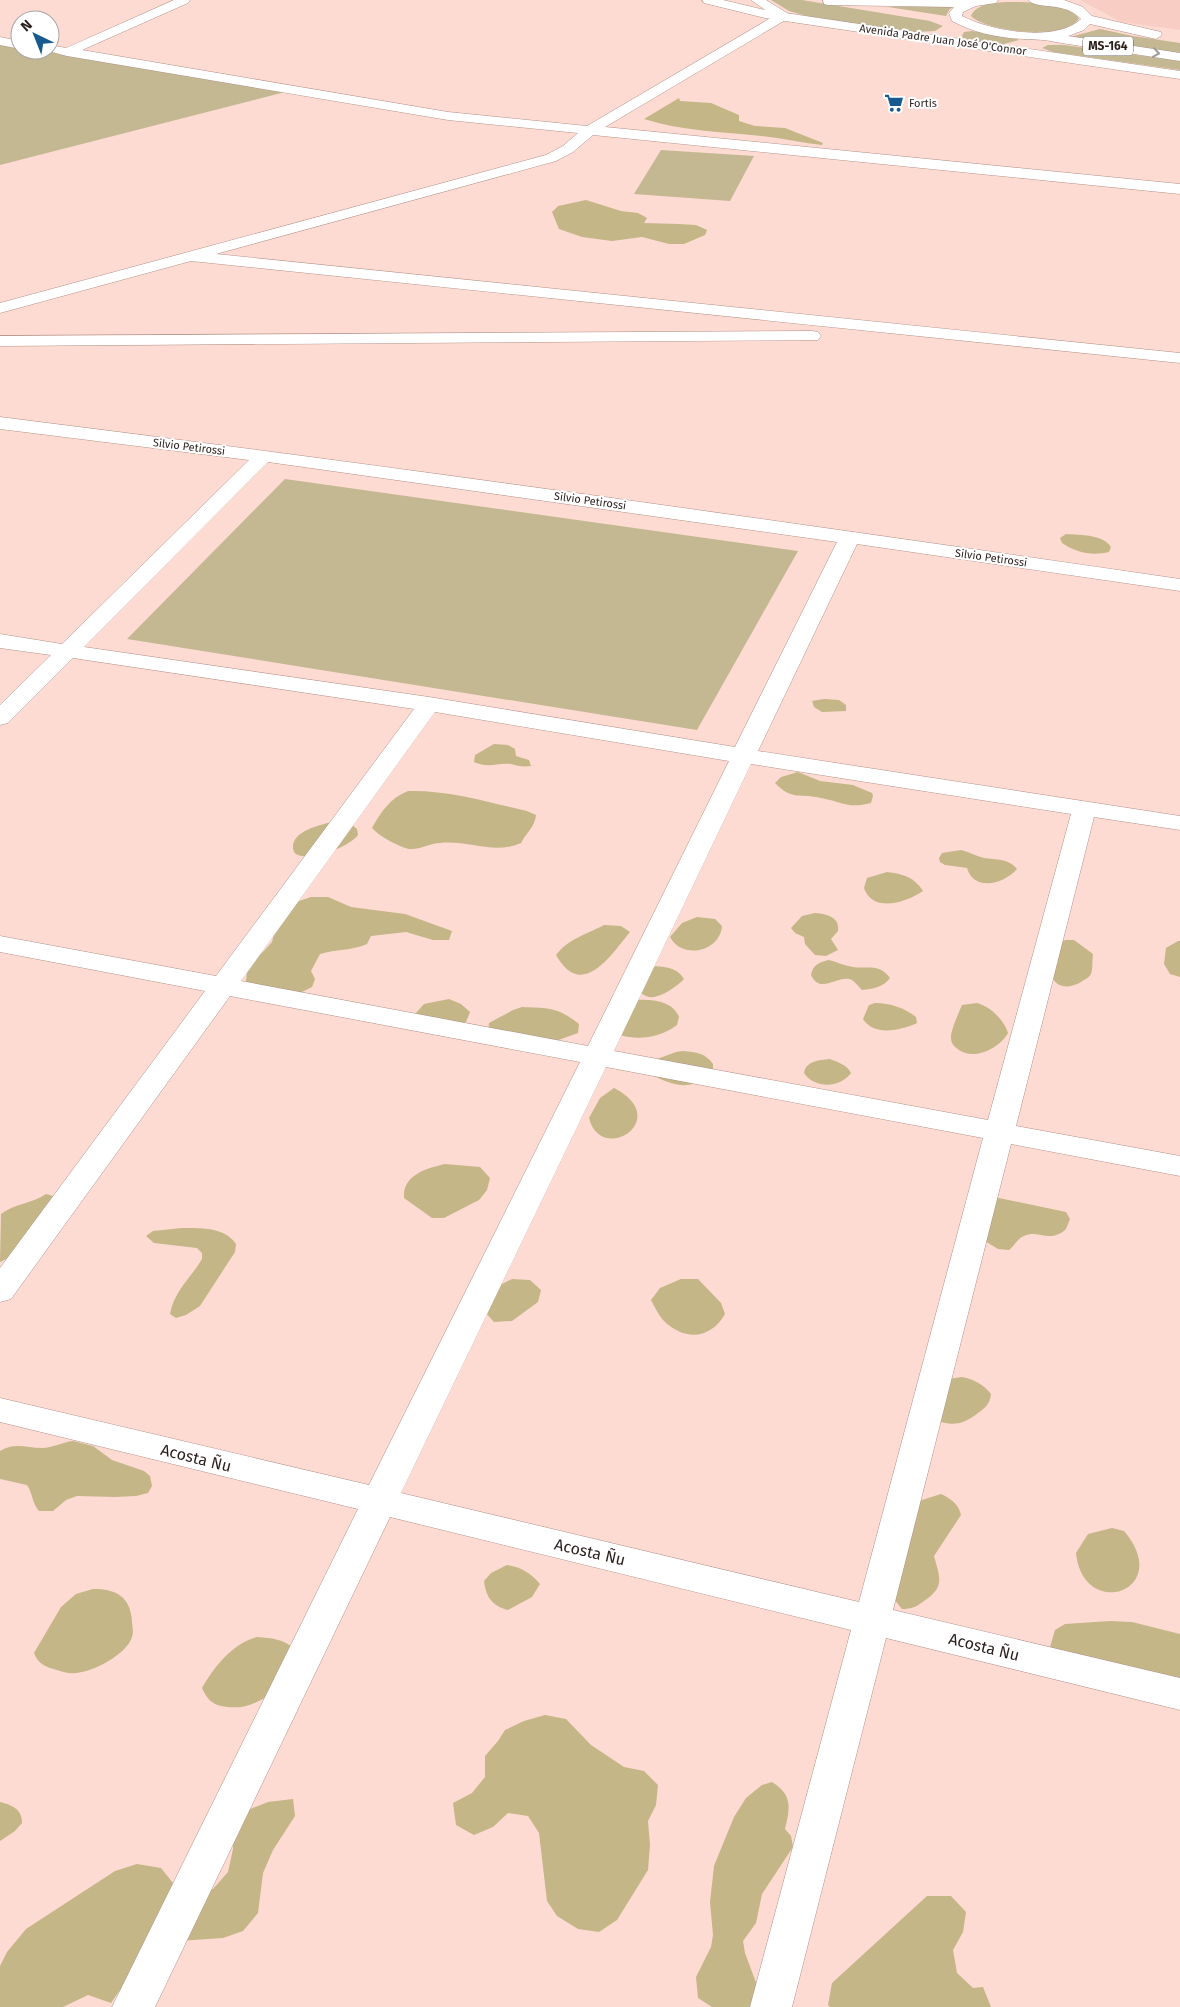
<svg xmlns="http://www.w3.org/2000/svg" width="1180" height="2007" font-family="'Fira Sans',sans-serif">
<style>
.built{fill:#f8cec4}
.green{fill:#c3b891}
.forest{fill:#c4b687}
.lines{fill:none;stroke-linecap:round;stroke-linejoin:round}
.minor-casing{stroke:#b19189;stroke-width:1}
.tertiary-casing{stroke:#b19189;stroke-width:1}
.secondary-casing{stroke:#b19189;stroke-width:1}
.primary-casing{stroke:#b19189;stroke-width:1}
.minor{fill:#fff;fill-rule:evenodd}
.tertiary{fill:#fff;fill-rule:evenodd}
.secondary{fill:#fff;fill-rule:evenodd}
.primary{fill:#fff;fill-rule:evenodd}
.oneway{stroke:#a09a99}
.labels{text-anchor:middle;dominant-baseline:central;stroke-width:4;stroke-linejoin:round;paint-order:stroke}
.far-street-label{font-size:11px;fill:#2b1f1c;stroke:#fff}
.far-poi-label{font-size:11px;fill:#2b1f1c;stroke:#fff;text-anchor:start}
.shield{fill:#fff;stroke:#6b6260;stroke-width:1}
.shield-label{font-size:12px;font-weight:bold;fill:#2b1f1c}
.near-street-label{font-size:16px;fill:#2b1f1c;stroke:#fff}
</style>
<rect width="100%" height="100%" fill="#fddbd2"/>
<path class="built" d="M1080,0h100v30l-59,-8z"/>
<g class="green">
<path d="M771,0h31l128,21 13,5 -8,5 -20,1 -105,-15 -21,-6z"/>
<path d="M1021,2c18,1 46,1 58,16 -10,23 -93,14 -108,-2 6,-16 37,-14 50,-14z"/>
<path d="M955,5l-6,5 -3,6 -58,-9z"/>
<path d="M1100,29l33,7 47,7v10l-110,-16z"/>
<path d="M972,31l42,7 5,2 -19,5 -37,-7 -1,-2 2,-4z"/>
<path d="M0,44l20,3v3h17l252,41 -289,74z"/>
<path d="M1048,45h16l116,16v9l-127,-18 -11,-4z"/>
<path d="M661,150l93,6 -24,45 -96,-7z"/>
<path d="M285,479l513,72 -101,179 -570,-91z"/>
</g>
<g class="forest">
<path d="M679,98l1,3 31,2 28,12v6l16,5 30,2 38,15 -1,2c-21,-2 -40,-7 -61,-9 -39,-4 -79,-5 -117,-17z"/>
<path d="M586,200l35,11 17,2 9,5 -3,5 35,1 17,1 11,5 -2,5 -21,9h-15l-27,-7 -30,4 -30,-4 -23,-8 -7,-17 6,-6z"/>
<path d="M1066,534c13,1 37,0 45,13l-2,5c-17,4 -32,1 -47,-9l-2,-5z"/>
<path d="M824,699l15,1 7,5v6l-24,1 -8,-5 -2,-6z"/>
<path d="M494,744l14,1 7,4 1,7 13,4 2,6c-8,1 -13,0 -20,-2 -14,-2 -21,5 -37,-2l1,-7z"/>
<path d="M798,772l22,9 33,4 19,8 1,3 -2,7c-23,6 -29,-1 -50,-5 -20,-5 -29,3 -46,-15l6,-6z"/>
<path d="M408,791c41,-1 79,11 119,20l9,4c-1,12 -10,18 -15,28 -27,12 -53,-3 -81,0 -10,0 -20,7 -31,6 -10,-2 -30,-13 -37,-21 9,-16 18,-30 36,-37z"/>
<path d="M335,821l17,4 5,4 1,6c-9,12 -46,26 -60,20 -5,-2 -5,-6 -5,-10 3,-16 29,-20 42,-24z"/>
<path d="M961,850c8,2 15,6 23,8 12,2 24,0 33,11 -13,15 -43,23 -50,-1l-22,-3 -5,-3 -1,-4 3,-5z"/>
<path d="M887,872c16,2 27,5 36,19 -16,11 -50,23 -59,-3l3,-10z"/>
<path d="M311,897h17l23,10 54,7 47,17 -3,9h-16l-27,-8 -35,4 -4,8c-16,7 -31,5 -47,10l-9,17 4,8 -3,8 -12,6 -54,-11 1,-11 4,-10 11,-8 10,-11 2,-8 22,-32z"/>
<path d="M815,913c12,1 25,4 23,18l-7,8 7,11 -12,6 -11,-1 -10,-11 -1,-7 -9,-4 -4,-5 11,-12z"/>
<path d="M697,917l18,2 7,7c-2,26 -40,34 -52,11l12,-14z"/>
<path d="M604,925l17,1 9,6c-19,23 -48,69 -74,23 12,-16 31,-21 48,-30z"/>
<path d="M1066,940h8l19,14c-1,6 0,15 -2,20 -2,4 -6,5 -10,8 -14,8 -27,6 -31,-11l8,-8v-21z"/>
<path d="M1178,941h2v36l-10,-3 -6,-10 2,-16z"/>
<path d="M829,960c8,2 16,6 24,7 14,2 27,-4 37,11 -6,9 -18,11 -28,12 -4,-4 -8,-10 -13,-11 -14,-2 -29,15 -38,-4 2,-11 9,-13 18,-15z"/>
<path d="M653,966c12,1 24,1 31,13 -6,7 -25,20 -35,18 -4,-1 -8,-4 -11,-6z"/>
<path d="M449,999l12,5 9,8 -4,10 -16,8 -35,-16 9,-10z"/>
<path d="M631,1000c17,-1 41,-1 48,17l-2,8c-16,12 -38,16 -57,10z"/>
<path d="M875,1003c16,0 29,5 41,14l1,6c-15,7 -43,14 -54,-4l6,-14z"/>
<path d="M977,1003c14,4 27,17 31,30 -8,15 -34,28 -49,17 -4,-3 -8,-6 -8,-12 -1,-6 8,-26 11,-33z"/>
<path d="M522,1007c25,1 36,0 57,17l-1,9 -25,9 -65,-9 1,-10 24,-13z"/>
<path d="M683,1051c13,1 22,2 30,13v10c-23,15 -34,14 -59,2l-5,-14 27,-10z"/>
<path d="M830,1059c8,3 17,6 21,14 -11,15 -36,16 -47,0 2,-12 15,-13 26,-14z"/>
<path d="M614,1088c60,31 -13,78 -25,30l11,-20z"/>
<path d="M445,1164l35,3 10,11 -3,12 -8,10 -35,18h-12l-28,-20c-2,-23 23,-30 41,-34z"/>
<path d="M46,1194l7,2 -2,6 -36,53 -15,7 1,-48c14,-11 31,-10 45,-20z"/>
<path d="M994,1197l72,15 4,7 -4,10c-16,15 -28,0 -42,7 -6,2 -10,10 -15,14l-11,-1 -13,-8z"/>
<path d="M182,1228c18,0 43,-1 54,16l-1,8 -35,54 -14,9 -10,3 -6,-4c4,-23 21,-36 32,-55v-6l-5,-5 -43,-5 -8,-7 7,-5z"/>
<path d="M512,1279l18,1 11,10 -3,12 -26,19 -18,1 -10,-11 12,-24z"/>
<path d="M681,1279h17l23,24 4,11c-15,26 -41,27 -62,6 -5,-6 -9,-14 -12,-20l9,-12z"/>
<path d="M962,1377c12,2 22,8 29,17 -1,10 -6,14 -13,19 -19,15 -29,12 -50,5l13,-38z"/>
<path d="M73,1441l20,5 19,14 32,11 6,5 2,10 -4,7 -12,3 -21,1 -38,-1 -11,4 -13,11h-14c-7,-8 -6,-17 -12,-26l-27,-6v-28c15,-9 27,-3 42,-3 10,0 21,-6 31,-7z"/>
<path d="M941,1494c10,5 17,9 20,21l-27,41c6,22 11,31 -10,45 -8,6 -12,8 -22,8l-12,-15 5,-73 27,-21z"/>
<path d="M1112,1528l12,3c51,60 -41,91 -48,22l12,-19z"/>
<path d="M507,1565c14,2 24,8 33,19l-8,13 -24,13c-16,-4 -22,-13 -24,-29l7,-8z"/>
<path d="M93,1589c23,0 37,7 39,32 0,5 2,11 0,16 -5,17 -39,35 -56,36 -6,1 -13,-1 -19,-3 -11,-3 -19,-6 -23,-17l27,-46 15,-13z"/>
<path d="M1110,1621l22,1 48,12v63l-130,-50 5,-17 10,-6z"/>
<path d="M257,1637c15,1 26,2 38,12l-7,33c-21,15 -39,30 -67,24 -10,-2 -15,-9 -19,-18 12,-21 31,-45 55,-51z"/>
<path d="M545,1715l21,4 25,26 33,22 20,4 14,14 -2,20 -8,16 2,24 -2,25 -31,50 -18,12 -21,-3 -21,-13 -10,-15 -8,-68 -11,-17 -20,-3 -15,14 -19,8 -18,-10 -3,-22 19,-10 13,-16v-21l13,-15 7,-11 19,-9z"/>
<path d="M772,1782c21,13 18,26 13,47l6,7 2,11 -31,47 -6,29 -13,18 2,12 13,35 -6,19h-40l-14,-9 -2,-21 15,-30 2,-12 -3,-33 4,-36 4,-10 16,-39 12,-19 16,-13z"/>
<path d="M293,1799l2,17 -22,34 -10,23 -5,40 -15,18 -20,7 -45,3 -38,20 -29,42 -23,-8 -25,12h-63v-41l7,-14 19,-23 89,-58 22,-7 24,4 12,15 18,9 22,-3 15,-17 5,-23v-20l12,-18 23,-9z"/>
<path d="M0,1802c12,3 22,7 22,21l-7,8 -15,10z"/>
<path d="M927,1896h24l15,16 -3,20 -10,18 4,23 16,15 10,-1 8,20h-161l-2,-2 4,-22z"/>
</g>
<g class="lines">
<g class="minor-casing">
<g id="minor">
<path d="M174,0h16l-2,3 -106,47 366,62 139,14 187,-110 -23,-16h15l21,13 2,3 -2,3 -182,108 575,57v10l-587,-59 -20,17 -17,9 -340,93 964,99v10l-989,-102 -191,52v-10l546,-148 17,-9 15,-13 -130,-13 -381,-64 -23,-6h6v-5l16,3z"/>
<path d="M0,37l20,4v8l-20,-4z"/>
<path d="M812,331l6,1 3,4 -3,4 -818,6v-10z"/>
<path d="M0,417c394,49 787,105 1180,162v12l-323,-47 -99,207 422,65v14l-86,-13 -78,309 164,30v20l-169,-32 -118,466 287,68v32l-294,-72 -94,369h-42l101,-377 -461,-113 -235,490h-43l246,-498 -358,-87v-24l369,87 211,-423 -350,-66 -219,303 -11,3v-34l205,-277 -205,-39v-16l216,40 198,-267 -341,-51 -65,65 -8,2v-20l51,-50 -51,-7v-14l62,10 187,-184 -249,-31zM268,462l569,80 -102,205 -306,-50 -345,-50zM435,712l294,49 -141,285 -347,-65zM751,764l320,50 -83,306 -374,-69zM606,1067l377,71 -124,464 -458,-109z"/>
</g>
</g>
<g class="tertiary-casing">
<path id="tertiary" d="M702,0h21l42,10 175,26 6,4 -6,4 -175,-26 -61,-15z"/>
</g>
<g class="secondary-casing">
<path id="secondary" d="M940,36l240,35v8l-245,-36 -1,-3z"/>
</g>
<g class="primary-casing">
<path id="primary" d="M823,0h175l-2,3 -20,3 -13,6 -1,4c28,15 94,27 119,3 -16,-18 -43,-9 -53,-19h36l19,7 9,9 69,16 1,3 -6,4 -66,-15 -6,6 -16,6 112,17v8l-125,-19c-11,-3 -19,-2 -31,-3 -25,-1 -50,-6 -72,-18l-3,-8 5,-6 -126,-2 -4,-1z"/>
</g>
<use href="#minor" class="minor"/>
<use href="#tertiary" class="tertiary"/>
<use href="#secondary" class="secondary"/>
<use href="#primary" class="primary"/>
</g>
<defs><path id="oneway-chevron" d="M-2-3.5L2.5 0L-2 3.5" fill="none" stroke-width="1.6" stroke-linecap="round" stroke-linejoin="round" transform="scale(1.25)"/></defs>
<use class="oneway" href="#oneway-chevron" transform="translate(1156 53) rotate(8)"/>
<defs>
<g id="supermarket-bare" transform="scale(1.5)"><path d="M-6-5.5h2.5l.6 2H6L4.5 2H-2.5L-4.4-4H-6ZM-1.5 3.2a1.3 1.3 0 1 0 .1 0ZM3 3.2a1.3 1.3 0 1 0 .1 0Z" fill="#155b8f" stroke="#fff" stroke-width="2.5" paint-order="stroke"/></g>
</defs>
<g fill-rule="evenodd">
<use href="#supermarket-bare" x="894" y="103"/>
</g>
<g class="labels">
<g class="far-street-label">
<text transform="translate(943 40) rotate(8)">Avenida Padre Juan José O'Connor</text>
<text transform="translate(189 447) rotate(7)">Silvio Petirossi</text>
<text transform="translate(590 501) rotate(8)">Silvio Petirossi</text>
<text transform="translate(991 558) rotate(8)">Silvio Petirossi</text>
</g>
<g class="far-poi-label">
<text x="909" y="103">Fortis</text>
</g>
<rect class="shield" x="1083" y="36.5" width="50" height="19" rx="4"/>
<g class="shield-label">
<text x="1108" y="46">MS-164</text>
</g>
<g class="near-street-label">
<text transform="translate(196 1458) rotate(14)">Acosta Ñu</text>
<text transform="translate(590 1552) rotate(13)">Acosta Ñu</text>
<text transform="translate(984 1647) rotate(14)">Acosta Ñu</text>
</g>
</g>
<g transform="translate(35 35) rotate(317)"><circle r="24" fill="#ffffff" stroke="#aaa5a4"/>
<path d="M0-4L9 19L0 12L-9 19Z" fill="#155b8f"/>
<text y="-8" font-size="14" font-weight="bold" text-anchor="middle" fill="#2b1f1c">N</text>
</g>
</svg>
